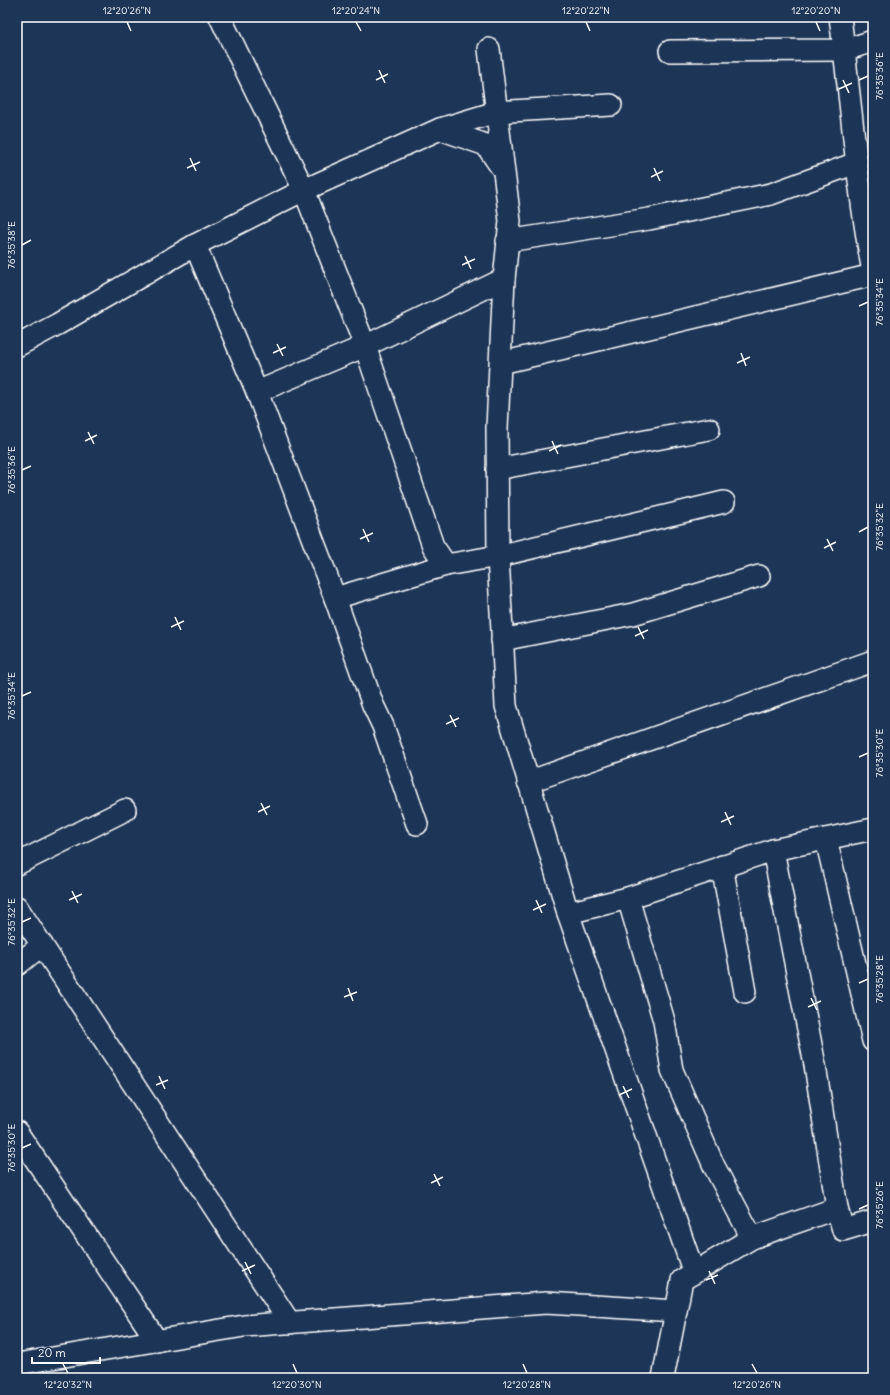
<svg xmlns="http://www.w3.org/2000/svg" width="890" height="1395" font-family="Delius,sans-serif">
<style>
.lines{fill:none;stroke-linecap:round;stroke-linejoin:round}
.minor-casing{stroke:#fff;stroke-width:24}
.minor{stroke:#1d3557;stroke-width:21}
.ticks{fill:none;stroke:#fff;stroke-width:1.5}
.neatline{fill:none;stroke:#fff;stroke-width:1.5}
.ticks-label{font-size:10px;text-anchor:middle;fill:#fff}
</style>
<rect width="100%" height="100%" fill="#1d3557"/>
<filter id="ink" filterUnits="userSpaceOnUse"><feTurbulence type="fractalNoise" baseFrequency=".025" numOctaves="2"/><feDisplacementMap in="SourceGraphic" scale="8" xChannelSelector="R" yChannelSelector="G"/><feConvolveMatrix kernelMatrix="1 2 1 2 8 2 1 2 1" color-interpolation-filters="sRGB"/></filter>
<g filter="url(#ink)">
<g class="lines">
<g class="minor-casing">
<g id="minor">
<path d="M220,17l84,173 61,156 68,200 13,19 52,-9 226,-54"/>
<path d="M840,17c11,85 17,170 33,255"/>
<path d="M489,49l21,172 -6,58 -7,149 1,128 8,150 62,207 126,360"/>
<path d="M670,51l175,-1 28,-9"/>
<path d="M440,129l56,-17 115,-7"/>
<path d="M507,241l142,-22 122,-25 85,-31"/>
<path d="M195,245l62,147 78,206 38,107 10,21 34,98"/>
<path d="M17,346l41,-22 137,-79 109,-55 136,-61 46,16 15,22"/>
<path d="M501,363l372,-88"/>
<path d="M257,392l108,-46 139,-67"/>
<path d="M497,469l212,-40"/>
<path d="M335,598l111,-33"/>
<path d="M502,640l131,-26 126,-38"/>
<path d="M528,782l345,-121"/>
<path d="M826,839l47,202"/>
<path d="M773,850l42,215 22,143 6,22 30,-9"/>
<path d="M17,864l108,-54"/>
<path d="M722,866l23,126"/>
<path d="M628,898l36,123 8,49 42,96 38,72"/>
<path d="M17,907l273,416"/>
<path d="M568,913l60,-15 145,-48 100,-21"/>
<path d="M17,965l25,-20"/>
<path d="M17,1132l140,209"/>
<path d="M17,1364l227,-38 302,-23 130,8"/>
<path d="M663,1378l19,-98 70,-42 85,-30"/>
</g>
</g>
<use href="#minor" class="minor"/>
</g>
</g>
<path class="ticks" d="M127,22l4,9M356,22l5,9M586,22l4,9M816,22l4,9M379,70l6,13M376,80l12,-6M843,80l6,13M859,80l9,-4M839,89l13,-6M190,158l6,13M187,168l13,-6M654,168l6,13M651,177l12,-6M22,245l9,-5M465,256l6,13M462,265l13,-6M859,306l9,-4M277,344l6,12M273,353l13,-6M741,353l5,13M737,363l13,-6M88,432l6,12M85,441l12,-6M552,441l6,13M549,451l12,-6M22,470l9,-4M363,529l6,13M859,532l9,-5M360,539l13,-6M827,539l6,12M824,548l12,-6M175,617l6,13M171,627l13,-6M638,627l6,12M635,636l13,-6M22,696l9,-4M450,715l6,12M446,724l13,-6M859,757l9,-4M261,803l6,12M258,812l12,-6M725,812l6,13M721,822l13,-6M72,891l6,12M69,900l13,-6M536,900l6,13M533,910l13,-6M22,922l9,-4M859,983l9,-4M348,988l5,13M344,997l13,-5M811,998l6,12M808,1007l13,-6M159,1076l6,13M156,1085l12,-5M623,1086l6,12M619,1095l13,-6M22,1148l9,-4M434,1174l6,12M431,1183l12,-6M859,1209l9,-4M245,1262l6,12M242,1271l13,-6M709,1271l6,13M706,1280l12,-5M63,1364l5,9M293,1364l4,9M523,1364l4,9M752,1364l5,9"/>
<rect width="890" height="1395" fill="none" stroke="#1d3557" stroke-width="44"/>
<path d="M32 1357v6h68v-6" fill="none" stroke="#ffffff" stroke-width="2"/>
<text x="38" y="1357" font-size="12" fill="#ffffff" stroke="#1d3557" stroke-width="3" paint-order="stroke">20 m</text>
<rect x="22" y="22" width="846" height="1351" class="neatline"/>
<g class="ticks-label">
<text x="127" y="14">12°20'26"N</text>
<text x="356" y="14">12°20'24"N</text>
<text x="586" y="14">12°20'22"N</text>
<text x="816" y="14">12°20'20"N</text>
<text transform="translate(879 76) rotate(-90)" y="4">76°35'36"E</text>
<text transform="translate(11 245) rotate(-90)" y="4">76°35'38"E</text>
<text transform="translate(879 302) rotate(-90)" y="4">76°35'34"E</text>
<text transform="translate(11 470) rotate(-90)" y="4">76°35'36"E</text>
<text transform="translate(879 527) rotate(-90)" y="4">76°35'32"E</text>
<text transform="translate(11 696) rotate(-90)" y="4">76°35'34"E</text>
<text transform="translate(879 753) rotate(-90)" y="4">76°35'30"E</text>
<text transform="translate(11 922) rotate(-90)" y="4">76°35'32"E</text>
<text transform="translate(879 979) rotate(-90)" y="4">76°35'28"E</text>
<text transform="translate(11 1148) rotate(-90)" y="4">76°35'30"E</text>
<text transform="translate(879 1205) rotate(-90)" y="4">76°35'26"E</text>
<text x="68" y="1388">12°20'32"N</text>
<text x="297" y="1388">12°20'30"N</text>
<text x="527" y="1388">12°20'28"N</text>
<text x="757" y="1388">12°20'26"N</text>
</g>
</svg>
